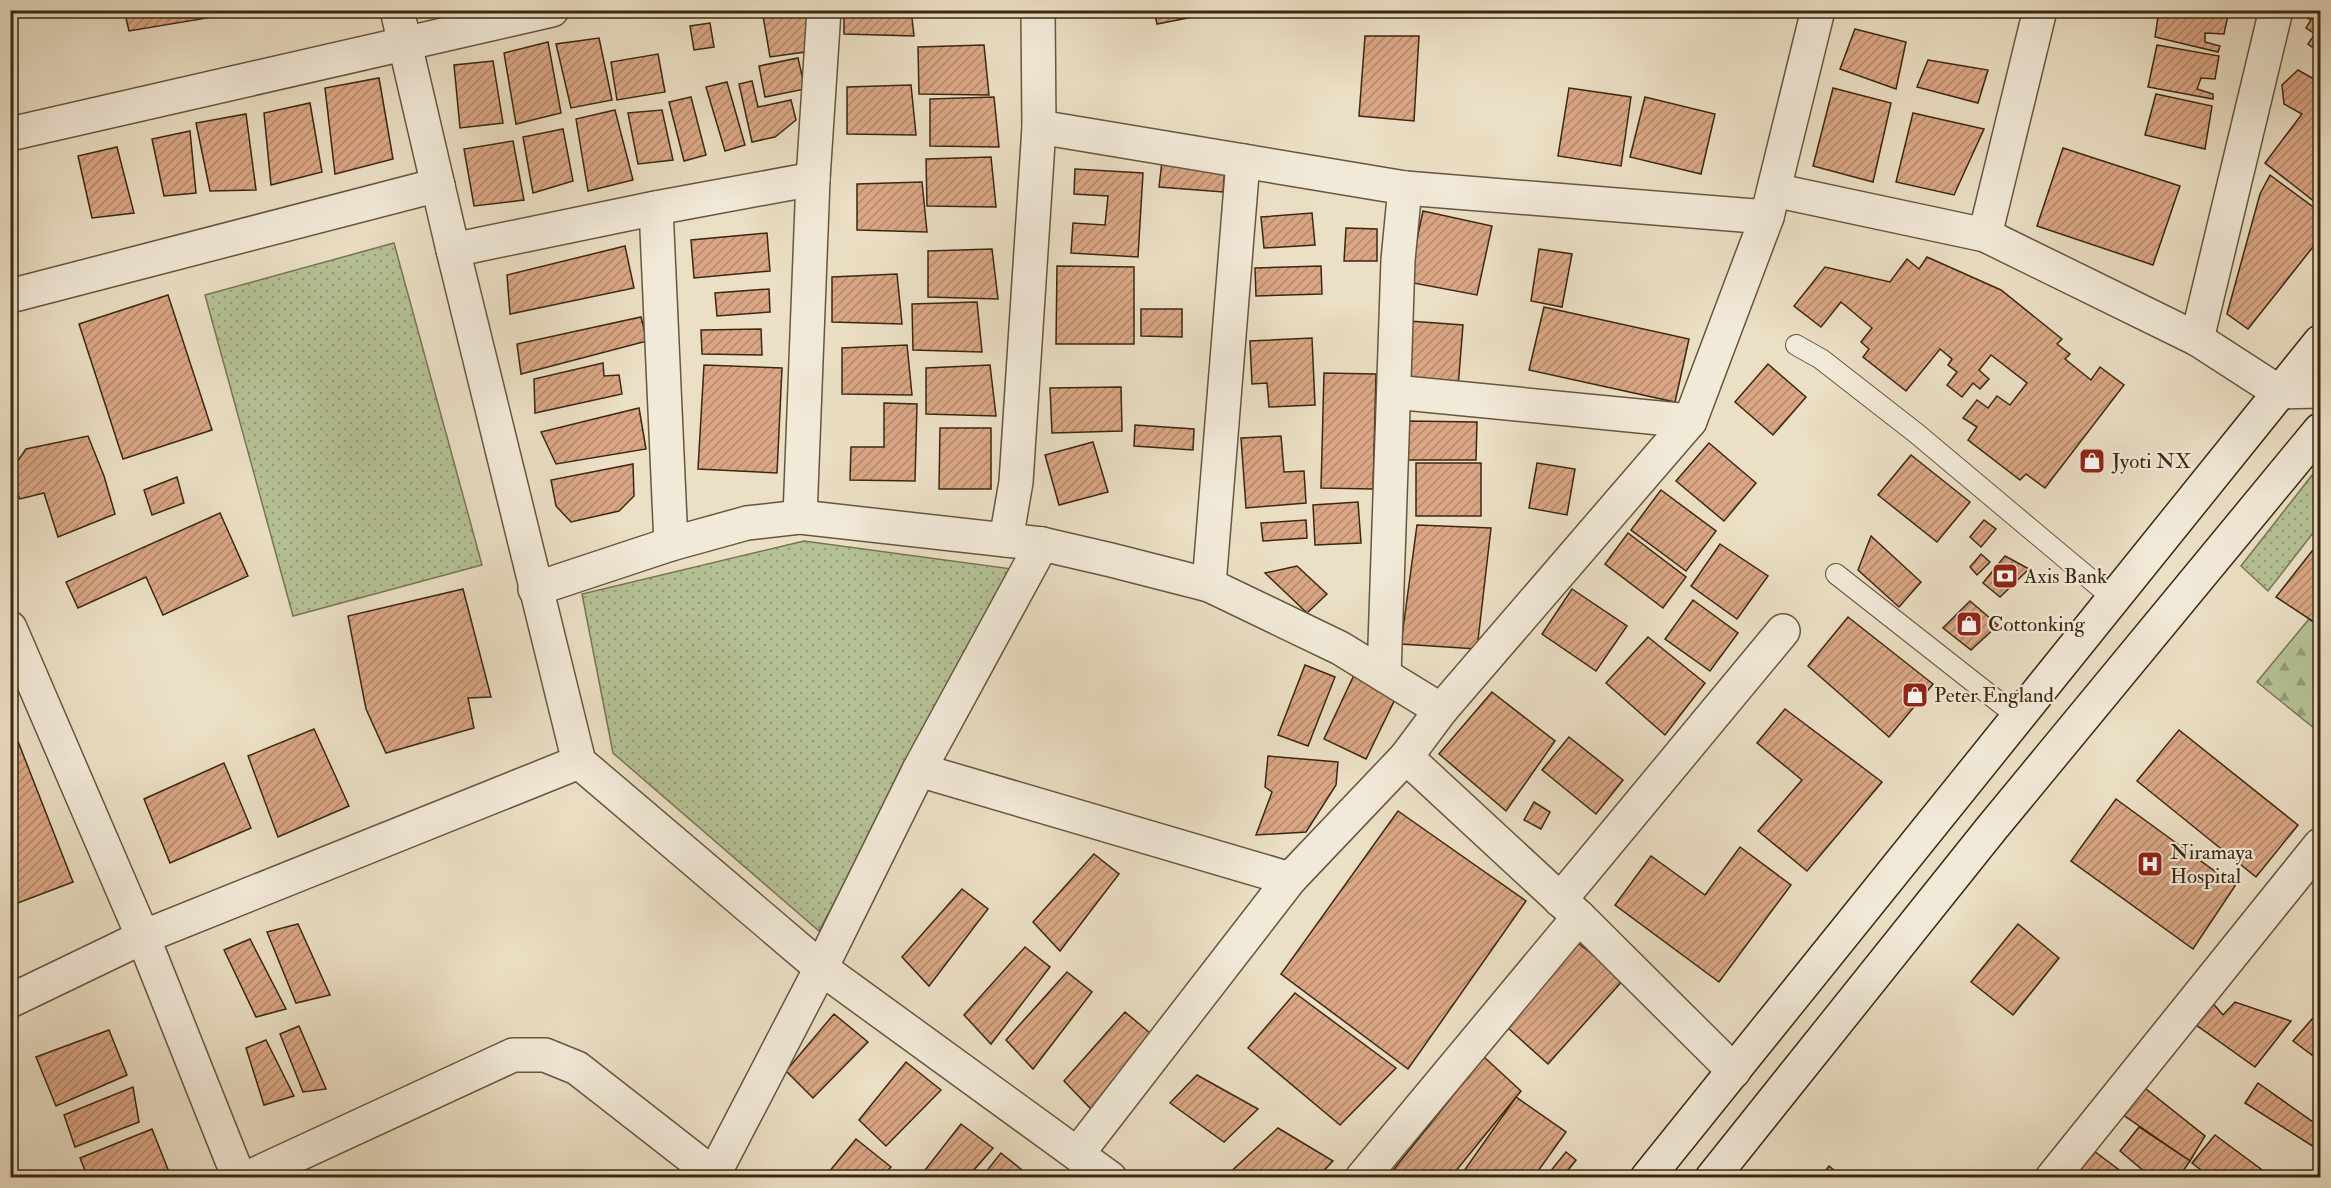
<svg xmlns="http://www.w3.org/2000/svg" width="2331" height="1188" font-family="'IM FELL Double Pica',serif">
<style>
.green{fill:url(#green-dots);stroke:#787554;stroke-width:1.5}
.forest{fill:url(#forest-firs);stroke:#787554;stroke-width:1.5}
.building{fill:url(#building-hatch);stroke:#3b2811;stroke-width:1.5}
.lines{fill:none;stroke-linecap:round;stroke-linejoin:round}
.lane-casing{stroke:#67563e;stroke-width:22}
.street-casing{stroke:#67563e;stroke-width:36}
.secondary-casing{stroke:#3b2811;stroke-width:36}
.lane{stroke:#f2ead9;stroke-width:20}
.street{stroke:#f2ead9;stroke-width:33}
.secondary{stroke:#f2ead9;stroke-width:33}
.labels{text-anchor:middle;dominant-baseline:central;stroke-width:4.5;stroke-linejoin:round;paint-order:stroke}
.poi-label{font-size:21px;fill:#3b2811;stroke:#f2ead9;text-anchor:start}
</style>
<defs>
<pattern id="green-dots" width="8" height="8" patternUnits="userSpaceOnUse" patternTransform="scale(1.5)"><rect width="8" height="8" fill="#b5c296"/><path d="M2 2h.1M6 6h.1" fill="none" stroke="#949e79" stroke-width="1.8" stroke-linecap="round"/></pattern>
<pattern id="forest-firs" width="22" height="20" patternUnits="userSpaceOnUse" patternTransform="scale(1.5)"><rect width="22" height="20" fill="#b5c296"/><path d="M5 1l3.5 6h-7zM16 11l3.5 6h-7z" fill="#949e79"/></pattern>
<pattern id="building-hatch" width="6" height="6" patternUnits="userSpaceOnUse" patternTransform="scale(1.5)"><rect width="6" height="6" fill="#daa685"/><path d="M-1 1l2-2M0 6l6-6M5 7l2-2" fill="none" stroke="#b2876b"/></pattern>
</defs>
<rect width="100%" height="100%" fill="#ebdfc5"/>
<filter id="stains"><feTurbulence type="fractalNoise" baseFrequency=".00333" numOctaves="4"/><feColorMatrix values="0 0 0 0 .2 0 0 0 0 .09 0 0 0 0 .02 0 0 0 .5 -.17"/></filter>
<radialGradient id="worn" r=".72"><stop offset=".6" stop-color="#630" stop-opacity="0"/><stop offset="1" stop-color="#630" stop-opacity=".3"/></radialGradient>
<g class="green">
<path d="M394,243l88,322 -189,51 -88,-321z"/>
<path d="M2320,465v59l-52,67 -27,-25z"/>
<path d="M804,541l208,28 -193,362 -206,-178 -31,-159z"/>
</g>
<path class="forest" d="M2309,619l11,7v107l-63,-51z"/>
<g class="building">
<path d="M124,10h94l1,6 -90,15z"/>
<path d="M762,10h45l5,41 -42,6z"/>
<path d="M844,10h67l3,26 -70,-2z"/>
<path d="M1154,10h74l-71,14z"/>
<path d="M2159,10h70l-5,24 -19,-1v9l15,4 -2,6 -63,-15z"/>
<path d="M2307,10h13v43l-12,-9 7,-10 -9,-6 5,-8 -8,-5z"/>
<path d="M710,23l4,24 -20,3 -4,-24z"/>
<path d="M1855,29l51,13 -10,47 -56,-20z"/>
<path d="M1365,36h54l-5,85 -55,-5z"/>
<path d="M599,38l13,62 -41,8 -15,-64z"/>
<path d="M548,42l13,71 -45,11 -12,-71z"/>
<path d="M984,45l5,50 -70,-1 -1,-47z"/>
<path d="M2157,45l62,11 -4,23 -14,-1 -4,11 16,5v5l-65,-12z"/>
<path d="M658,54l7,38 -48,8 -6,-38z"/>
<path d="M798,58l7,31 -40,8 -6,-31z"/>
<path d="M1928,60l60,10 -10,33 -61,-16z"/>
<path d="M493,61l10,62 -43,5 -6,-63z"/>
<path d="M2298,70l16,9 6,21v106l-55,-43 37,-49 -18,-10 -2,-19z"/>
<path d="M379,78l14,81 -58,15 -10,-86z"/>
<path d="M752,81l6,26 33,-7 5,20 -21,17 -23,5 -13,-58z"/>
<path d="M727,82l18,63 -20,6 -19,-64z"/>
<path d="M911,85l5,50 -69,-1v-47z"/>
<path d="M1569,88l62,9 -10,69 -63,-10z"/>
<path d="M1833,88l58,15 -18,79 -60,-16z"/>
<path d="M2156,94l56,12 -7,43 -60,-14z"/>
<path d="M691,97l15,58 -22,6 -15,-59z"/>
<path d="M994,97l5,50 -69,-1v-47z"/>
<path d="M1645,97l70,17 -14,60 -71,-17z"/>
<path d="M310,103l12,69 -51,13 -7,-72z"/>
<path d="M615,110l18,70 -45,11 -12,-72z"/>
<path d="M662,110l11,50 -35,4 -10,-51z"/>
<path d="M1913,113l71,16 -30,66 -58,-13z"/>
<path d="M246,114l10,76 -46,1 -14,-68z"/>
<path d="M563,129l10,52 -40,12 -10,-56z"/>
<path d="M190,131l6,62 -32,3 -12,-57z"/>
<path d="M513,141l11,59 -50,6 -10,-57z"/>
<path d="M117,147l17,66 -42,5 -14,-62z"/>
<path d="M2063,148l117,38 -27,79 -116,-39z"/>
<path d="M991,157l5,50 -69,-1 -1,-47z"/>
<path d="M1162,161l63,5 -2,26 -64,-5z"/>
<path d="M1075,169l68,4 -5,84 -67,-4 2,-30 32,2 3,-29 -34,-2z"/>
<path d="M2270,175l50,37v26l-72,91 -21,-15 33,-120z"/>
<path d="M922,182l5,50 -70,-2v-46z"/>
<path d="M1423,211l69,15 -15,69 -69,-13z"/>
<path d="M1312,213l3,32 -51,3 -3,-31z"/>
<path d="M1346,228l31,1v32h-33z"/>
<path d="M767,233l3,38 -76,7 -3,-38z"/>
<path d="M625,246l9,42 -124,26 -3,-39z"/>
<path d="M992,249l6,50 -70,-2v-46z"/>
<path d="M1539,249l33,5 -10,53 -31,-6z"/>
<path d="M1927,257l74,33 61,49 -5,5 13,10 -5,5 26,21 9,-13 24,18 -79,103 -19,-14 -6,6 -52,-40 9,-13 -14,-9 14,-18 11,8 9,-12 13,9 17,-22 -36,-28 -12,15 10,9 -9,10 -7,-6 -11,14 -15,-12 10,-13 -9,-7 4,-6 -12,-10 -34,42 -43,-34 6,-8 -8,-7 11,-14 -31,-26 -20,25 -27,-21 31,-39 65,15 17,-23 12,10z"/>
<path d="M1057,266l77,1v77h-78z"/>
<path d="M1321,266l1,28 -66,2 -1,-28z"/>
<path d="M897,274l5,50 -70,-2v-45z"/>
<path d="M769,289l1,23 -53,4 -2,-23z"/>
<path d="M168,295l44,135 -89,29 -44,-135z"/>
<path d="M977,302l5,50 -69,-2 -1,-46z"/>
<path d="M1544,307l145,32 -14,63 -146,-32z"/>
<path d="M1141,309h41v28l-41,-1z"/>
<path d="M641,317l6,24 -126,33 -4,-30z"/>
<path d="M1409,321l54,4 -5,63 -53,-3z"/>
<path d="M761,329l1,26 -60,-1 -1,-24z"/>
<path d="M1312,338l3,67 -46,2 -2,-24 -15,1 -2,-43z"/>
<path d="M907,345l5,50 -70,-1v-46z"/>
<path d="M603,363l1,13 15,-1 3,19 -87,19 -1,-34z"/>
<path d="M1768,364l38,33 -33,38 -38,-33z"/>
<path d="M704,365l78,3 -5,105 -79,-4z"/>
<path d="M990,365l6,51 -70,-2v-46z"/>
<path d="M1324,373l52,1 -3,115 -52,-1z"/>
<path d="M1121,387l1,44 -70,2 -2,-45z"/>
<path d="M884,403l33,1 -2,77 -65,-1 1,-33h33z"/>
<path d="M639,408l7,41 -90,15 -15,-32z"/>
<path d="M1407,421l70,1 -1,38h-69z"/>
<path d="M1135,425l59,4 -1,21 -59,-4z"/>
<path d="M940,428h51v61h-52z"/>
<path d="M88,436l16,40 11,38 -57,23 -14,-44 -24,6 -10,-17v-10l16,-23z"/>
<path d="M1281,436l3,36 20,-1 2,32 -60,5 -5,-70z"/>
<path d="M1093,442l15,50 -49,13 -14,-50z"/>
<path d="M1709,443l47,40 -32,38 -48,-40z"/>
<path d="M1911,455l59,47 -33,40 -59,-47z"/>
<rect x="1416" y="463" width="65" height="53"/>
<path d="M1537,463l38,6 -8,46 -38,-7z"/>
<path d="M633,464l1,32 -15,15 -48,11 -15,-16 -5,-26z"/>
<path d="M177,477l7,26 -32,12 -8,-25z"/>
<path d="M1661,490l55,41 -30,40 -55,-41z"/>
<path d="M1358,502l3,41 -46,2 -2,-40z"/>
<path d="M220,513l28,63 -85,39 -17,-38 -68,31 -12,-26z"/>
<path d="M1306,520l1,18 -44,3 -2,-18z"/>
<path d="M1984,520l12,9 -15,18 -11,-10z"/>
<path d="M1417,525l74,3 -14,121 -76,-5z"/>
<path d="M1628,533l58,44 -23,31 -58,-44z"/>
<path d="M1871,536l50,46 -22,25 -41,-37z"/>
<path d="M2320,541v85l-44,-29z"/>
<path d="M1720,544l48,32 -31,43 -46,-33z"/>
<path d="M1981,554l9,8 -13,13 -7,-8z"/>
<path d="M2005,556l24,13 -29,28 -17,-14z"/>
<path d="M1297,566l30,28 -20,19 -42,-40z"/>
<path d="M463,589l28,108 -23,1 6,30 -88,25 -20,-44 -18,-93z"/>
<path d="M1572,589l55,37 -31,45 -54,-37z"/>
<path d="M1693,600l45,33 -28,38 -45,-32z"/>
<path d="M1970,601l28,24 -27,25 -28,-22z"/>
<path d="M1848,617l85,67 -44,53 -81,-71z"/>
<path d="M1648,637l57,46 -40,52 -59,-52z"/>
<path d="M1305,665l30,12 -27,69 -30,-11z"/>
<path d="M1355,673l43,20 -32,66 -42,-20z"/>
<path d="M1492,692l63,49 -49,70 -67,-57z"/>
<path d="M1785,709l97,73 -75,89 -49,-40 44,-51 -45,-37z"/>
<path d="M10,721l63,161 -63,24z"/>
<path d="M314,729l35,77 -71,31 -30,-81z"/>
<path d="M2179,730l119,95 -42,52 -119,-96z"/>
<path d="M1569,737l54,43 -27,34 -54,-44z"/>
<path d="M1268,756l70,6 -2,23 -30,47 -50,3 16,-43 -7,-5z"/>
<path d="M224,763l27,65 -81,35 -26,-64z"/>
<path d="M2116,799l119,87 -42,63 -122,-88z"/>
<path d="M1534,802l16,10 -9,17 -17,-9z"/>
<path d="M1398,811l128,90 -118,168 -127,-95z"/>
<path d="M1740,847l51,38 -72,97 -104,-77 36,-49 54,39z"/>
<path d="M1094,854l25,20 -59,77 -27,-29z"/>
<path d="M962,889l26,20 -59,77 -27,-29z"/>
<path d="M298,924l32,71 -34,8 -29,-71z"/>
<path d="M2018,924l41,34 -46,57 -42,-33z"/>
<path d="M250,939l36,70 -30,8 -32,-67z"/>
<path d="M1574,940l50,39 -76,85 -40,-36z"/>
<path d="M1025,947l25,20 -59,77 -27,-29z"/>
<path d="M1067,972l25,20 -59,77 -27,-29z"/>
<path d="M1295,993l101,75 -56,57 -92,-77z"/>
<path d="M2210,1000l13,15 12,-13 56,19 -36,46 -63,-45z"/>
<path d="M2319,1011l1,1v49l-27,-20z"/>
<path d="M1125,1012l25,21 -59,76 -27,-28z"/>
<path d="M834,1014l34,28 -55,56 -27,-27z"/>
<path d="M299,1026l27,63 -23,3 -23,-58z"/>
<path d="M109,1030l18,45 -71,31 -20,-49z"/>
<path d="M266,1040l28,56 -30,9 -18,-57z"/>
<path d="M1484,1057l37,34 -71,87h-63z"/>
<path d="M906,1062l35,28 -55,56 -27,-26z"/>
<path d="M1197,1075l61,34 -34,33 -54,-39z"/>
<path d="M2258,1083l62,44v13l-6,7 -69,-44z"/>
<path d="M2141,1085l64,51 -15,25 -71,-49z"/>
<path d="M133,1087l6,35 -64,25 -11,-32z"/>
<path d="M1516,1097l50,35 -33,46h-74z"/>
<path d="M961,1124l32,24 -26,30h-41l-4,-4z"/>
<path d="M2139,1127l51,34 -12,17h-26l-32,-27z"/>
<path d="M1278,1128l55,33 -16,17h-93z"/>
<path d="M152,1129l17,43 -17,6h-64l-8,-20z"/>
<path d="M2215,1135l58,43h-62l-19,-15z"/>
<path d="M856,1139l35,28 -11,11h-56z"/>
<path d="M2090,1148l40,30h-46l-9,-7z"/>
<path d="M1566,1152l10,8 -14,18h-17z"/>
<path d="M1001,1153l31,25h-51z"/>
<path d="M1829,1166l15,12h-24z"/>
</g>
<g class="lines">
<g class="lane-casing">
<g id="lane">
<path d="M1796,345l25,14 95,74 198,166"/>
<path d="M1836,574l182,143"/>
</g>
</g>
<g class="street-casing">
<g id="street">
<path d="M397,10l56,240 126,512 242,206 289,210"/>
<path d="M1039,127l366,61 362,29"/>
<path d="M10,134l542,-124"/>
<path d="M1774,190l211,45 212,104 82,53 41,-1"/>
<path d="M656,208l15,336"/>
<path d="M1985,235l55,-225"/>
<path d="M453,250l203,-42 157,-29"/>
<path d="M10,296l428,-111"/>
<path d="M2197,339l79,-329"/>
<path d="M1394,392l296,29"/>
<path d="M800,517l13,-338 11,-169"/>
<path d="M1006,540l10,-58 23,-355 -1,-117"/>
<path d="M1209,585l34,-424"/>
<path d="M535,589l136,-45 76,-21 53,-6 242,27 69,16 98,25 131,63 101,62"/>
<path d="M10,628l133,309 96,241"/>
<path d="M1384,675l14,-415 7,-72"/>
<path d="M1406,757l173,160 155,154"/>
<path d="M919,770l371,109"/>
<path d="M1560,900l223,-269"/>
<path d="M10,1001l133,-64 436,-175"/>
<path d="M1078,1153l212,-274 116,-122 35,-47 249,-289 77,-204 51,-207"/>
<path d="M247,1178l266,-123h32l32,13 141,110"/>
<path d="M708,1178l6,-4 107,-206 98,-198 123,-226"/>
<path d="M1362,1178l217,-261"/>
<path d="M2052,1178l268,-333"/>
</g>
</g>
<g class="secondary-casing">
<g id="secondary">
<path d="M1647,1178l673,-836"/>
<path d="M1712,1178l279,-349 329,-399"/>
</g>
</g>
<use href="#lane" class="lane"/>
<use href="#street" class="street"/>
<use href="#secondary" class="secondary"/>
</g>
<defs>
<g id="shop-square" transform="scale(1.35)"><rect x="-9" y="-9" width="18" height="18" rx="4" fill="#8f2418" stroke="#f2ead9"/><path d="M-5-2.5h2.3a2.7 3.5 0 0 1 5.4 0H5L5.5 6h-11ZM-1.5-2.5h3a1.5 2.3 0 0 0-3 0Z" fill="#fff"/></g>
<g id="bank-square" transform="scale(1.35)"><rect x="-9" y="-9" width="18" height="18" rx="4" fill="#8f2418" stroke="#f2ead9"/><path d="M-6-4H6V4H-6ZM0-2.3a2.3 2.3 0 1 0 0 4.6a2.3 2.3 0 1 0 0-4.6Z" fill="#fff"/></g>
<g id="hospital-square" transform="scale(1.35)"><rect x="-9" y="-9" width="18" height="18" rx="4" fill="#8f2418" stroke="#f2ead9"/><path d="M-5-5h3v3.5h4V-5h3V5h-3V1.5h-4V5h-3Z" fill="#fff"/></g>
</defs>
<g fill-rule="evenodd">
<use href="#shop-square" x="2092" y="461"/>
<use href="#bank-square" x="2005" y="576"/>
<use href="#shop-square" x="1969" y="624"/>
<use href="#shop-square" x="1915" y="695"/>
<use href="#hospital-square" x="2150" y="864"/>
</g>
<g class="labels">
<g class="poi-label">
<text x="2112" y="461">Jyoti NX</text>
<text x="2024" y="576">Axis Bank</text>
<text x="1988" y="624">Cottonking</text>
<text x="1934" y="695">Peter England</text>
<text x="2170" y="852">Niramaya<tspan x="2170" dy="24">Hospital</tspan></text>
</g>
</g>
<rect width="2331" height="1188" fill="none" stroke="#ebdfc5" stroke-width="36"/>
<rect x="12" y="12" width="2307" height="1164" fill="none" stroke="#3b2811" stroke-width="3"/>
<rect x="18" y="18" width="2295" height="1152" fill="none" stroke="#3b2811" stroke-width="1.5"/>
<rect width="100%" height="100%" filter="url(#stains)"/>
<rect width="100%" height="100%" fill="url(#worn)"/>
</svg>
